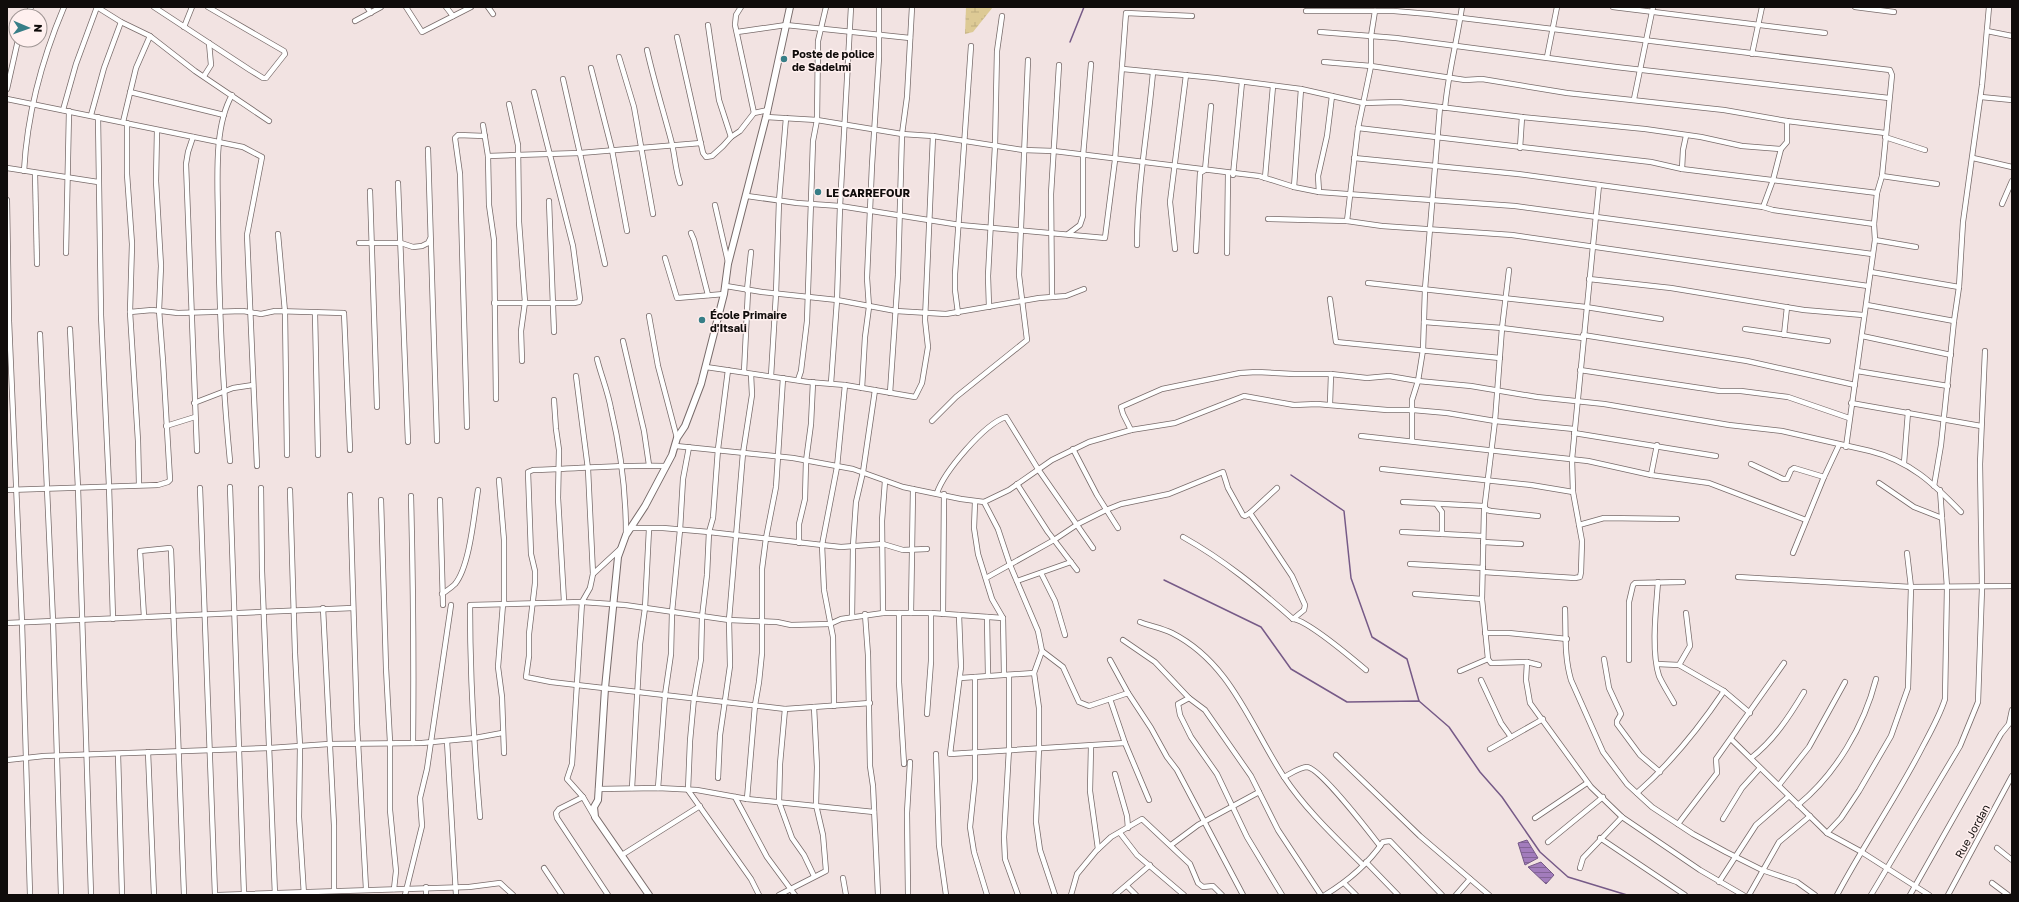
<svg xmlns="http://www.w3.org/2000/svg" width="2019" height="902" font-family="'Golos Text',sans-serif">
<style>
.wetland{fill:url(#wetland-marsh)}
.water{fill:url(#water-rules);stroke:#765a87}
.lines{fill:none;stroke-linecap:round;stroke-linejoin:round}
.stream{stroke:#765a87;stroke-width:1.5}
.street-casing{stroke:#786b6a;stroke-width:6}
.secondary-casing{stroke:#786b6a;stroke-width:8}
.street{stroke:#fff;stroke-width:4.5}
.secondary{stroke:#fff;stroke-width:6}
.poi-dot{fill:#377e87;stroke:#fff0ef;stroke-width:1.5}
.labels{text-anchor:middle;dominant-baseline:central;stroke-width:3;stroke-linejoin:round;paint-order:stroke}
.poi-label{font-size:11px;font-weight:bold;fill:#100c0b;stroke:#fff0ef;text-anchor:start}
.street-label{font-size:11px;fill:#100c0b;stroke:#fff0ef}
</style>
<defs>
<pattern id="wetland-marsh" width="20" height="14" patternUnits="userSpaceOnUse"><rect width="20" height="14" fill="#ddca95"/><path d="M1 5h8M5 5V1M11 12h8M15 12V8" fill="none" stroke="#bdac7f"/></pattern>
<pattern id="water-rules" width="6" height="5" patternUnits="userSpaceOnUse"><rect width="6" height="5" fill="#a27cbc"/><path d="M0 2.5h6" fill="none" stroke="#836497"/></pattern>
</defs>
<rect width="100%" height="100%" fill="#f2e3e2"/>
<path class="wetland" d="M966,7h27l-20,25 -8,2z"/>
<g class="water">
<path d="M1527,840l11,18 -13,7 -7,-22z"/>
<path d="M1541,862l13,13 -8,9 -18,-17z"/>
</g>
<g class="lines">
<g class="stream">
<path d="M1070,42l14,-35"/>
<path d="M1291,475l53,36 7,67 21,59 35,22 12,42"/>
<path d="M1164,580l97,47 30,42 56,33 72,-1 30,26 31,45 22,25 38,55 28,25 59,18"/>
</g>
<g class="street-casing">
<g id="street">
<path d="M97,7l24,15 29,14 45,35 74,50"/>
<path d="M154,7l96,63 13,8h3l19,-24 -1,-3 -76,-44"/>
<path d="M367,7l4,6"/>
<path d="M406,7l16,25 49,-25"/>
<path d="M446,7l7,9"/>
<path d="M488,7l5,7"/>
<path d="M741,7l-5,8 -1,10 19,88"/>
<path d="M1613,7l212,26"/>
<path d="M1855,7l39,5"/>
<path d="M1306,11h88l35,3 461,56 2,5 -10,101 -5,17 -3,31 1,16 -29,207"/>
<path d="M27,16l4,-9"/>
<path d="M355,21l26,-14"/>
<path d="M708,25l11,75 12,37"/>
<path d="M184,27l8,-20"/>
<path d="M1987,31l25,5"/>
<path d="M737,32l49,-7 124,13"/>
<path d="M1320,32l76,6 220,29 273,31"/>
<path d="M677,37l26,116 3,4 6,-1 11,-10 8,-9 9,-6 14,-18 14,-3"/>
<path d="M647,50c7,31 16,60 24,90 4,14 4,29 9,43"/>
<path d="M1752,54l10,-47"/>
<path d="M619,57l15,50 19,107"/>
<path d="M1547,57l10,-50"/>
<path d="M1324,62l47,4 94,14 17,-1 85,14 157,17 63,11 98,12"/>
<path d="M591,68l21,82 15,81"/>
<path d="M1123,69l92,9 86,11 62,14 36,-1 123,15 123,12 56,8 41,9 39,3"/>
<path d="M204,76l7,-11 -2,-22"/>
<path d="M563,79l42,185"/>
<path d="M7,89l11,-49"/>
<path d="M130,92l94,23"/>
<path d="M1981,97l31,3"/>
<path d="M7,99l236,48 19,10 -15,78 10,231"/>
<path d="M1634,99l19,-92"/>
<path d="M509,104l9,41 1,77 6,80 -4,29 1,30"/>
<path d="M1445,108c3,-34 12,-67 17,-101"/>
<path d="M63,110l13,-46 21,-57"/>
<path d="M91,115l13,-47 17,-46"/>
<path d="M98,117l3,198 8,171 4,133"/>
<path d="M766,117l51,3 85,14 31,2 90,14 31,1 205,25 35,11 25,5 196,14 357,48"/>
<path d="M123,122l13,-54 14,-32"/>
<path d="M127,123v51l5,70 -2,68 8,129 1,44"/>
<path d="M483,125l5,31 1,49 5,35 2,159"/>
<path d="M1358,128l293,34 31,7 195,24"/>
<path d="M193,137l-5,15 -2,12 11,287"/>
<path d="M1885,137l40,13"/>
<path d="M1520,148l2,-31"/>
<path d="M428,149l9,292"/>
<path d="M488,156l92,-3 121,-10"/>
<path d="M1354,158l164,16 245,33 10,3 101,14"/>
<path d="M1973,158l39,9"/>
<path d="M7,168l91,14"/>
<path d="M1682,169l1,-19 3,-14"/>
<path d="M24,171c3,-56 18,-112 40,-164"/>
<path d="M35,173l2,91"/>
<path d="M1233,175l9,-93"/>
<path d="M1882,176l55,8"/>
<path d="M1265,178l8,-92"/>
<path d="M398,183l10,259"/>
<path d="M1294,187l7,-98"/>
<path d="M370,191l7,216"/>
<path d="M1319,192l-1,-16 9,-40 5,-40"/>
<path d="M747,196l50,7 43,3 120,19 145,13 10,-78 11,-147 66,3"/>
<path d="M7,200l2,121 13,302 8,272"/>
<path d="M549,201l5,131"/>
<path d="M2002,204l10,-23"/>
<path d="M715,205l13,57"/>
<path d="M1763,207l10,-27 8,-31 6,-7v-21"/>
<path d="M1268,219l79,2 35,5 130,9 356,51"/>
<path d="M1347,221l11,-93 13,-62v-30l4,-25"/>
<path d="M691,233l3,7 14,55"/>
<path d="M278,234l7,78 2,143"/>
<path d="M1068,234l12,-9 3,-9v-60l8,-92"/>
<path d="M1875,240l41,7"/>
<path d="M359,243h42l12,4 9,-1 6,-3 2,-4"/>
<path d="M1137,245c0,-58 11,-115 16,-173"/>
<path d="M1175,249l-5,-47 16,-127"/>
<path d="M1196,251l4,-78 5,-3 6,-64"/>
<path d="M66,253l3,-142"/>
<path d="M1227,253l1,-79"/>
<path d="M665,258l12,40 47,-4"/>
<path d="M1509,270l-7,58 -7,93 -11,90 -2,88 6,60 3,4 36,-1 12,3"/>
<path d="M1871,272l88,15"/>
<path d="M1589,279l82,9 133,22 59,5"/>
<path d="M1368,283l218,24 75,12"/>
<path d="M726,286l36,6 75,8 59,11 50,3 93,-16 27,-2 18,-7"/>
<path d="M747,290l4,-38"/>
<path d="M1052,296l-1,-102 8,-129"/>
<path d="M1330,299l6,43 164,16"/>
<path d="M494,303h80l5,-1 1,-3 -7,-53 -39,-154"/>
<path d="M1867,305l87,16"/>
<path d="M989,307l-1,-31 7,-130 2,-95 5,-35"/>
<path d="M130,312l22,-2 26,3 65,-2 18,3 14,-3 69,2 6,137"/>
<path d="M315,313l3,142"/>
<path d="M958,313l-3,-23v-16l16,-228"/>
<path d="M649,316l9,50 19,72"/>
<path d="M1424,322l78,6 81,10"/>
<path d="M70,329l8,159 13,407"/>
<path d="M1745,329l83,12"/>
<path d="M40,334l13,287 8,274"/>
<path d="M1583,335l164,26 108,24"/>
<path d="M1784,335l3,-28"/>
<path d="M1862,336l89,19"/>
<path d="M623,341l21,90 5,34"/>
<path d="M597,359c4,16 11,33 14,50 10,42 15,83 15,126"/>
<path d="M706,367l102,15 37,3 70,12 7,-14 6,-36 -3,-27 8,-184"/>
<path d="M728,370l-10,79 -5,69 -4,14 -2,43 -5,42 -1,42 -7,39 -4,43 -2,49 63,89 8,16"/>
<path d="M1580,370l140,21h21l47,6 61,21"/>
<path d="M1857,371l91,15"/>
<path d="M744,372l4,-81"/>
<path d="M576,376l12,93 5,105"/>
<path d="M771,376l5,-82 3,-93 7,-83"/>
<path d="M798,380l3,-9 6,-50 6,-180 4,-21 1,-79 8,-34"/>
<path d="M831,383l6,-83 3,-94 11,-199"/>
<path d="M862,388l3,-51 4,-30 -2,-29 5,-113 7,-108v-50"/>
<path d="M890,393l8,-118 4,-141 5,-37 5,-90"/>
<path d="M554,400l2,29 3,21 -1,48 6,103"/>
<path d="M194,403l39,-15 20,-3"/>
<path d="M1851,403l130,23"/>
<path d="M1330,404l1,-30"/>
<path d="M932,421l24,-24 71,-57 -8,-65 9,-215"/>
<path d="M166,426l29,-9"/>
<path d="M467,427l-7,-253 -5,-36 3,-3 27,1"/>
<path d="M1131,430l-8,-16 -2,-7 41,-18 78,-16 17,-1 37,2h37l36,4 22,-2 29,5 53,5 66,11 67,7 125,21 53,6 88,20c40,10 63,32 91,61"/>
<path d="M1574,433l142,23"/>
<path d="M1361,436l227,25 63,14 58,8 97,37"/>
<path d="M1412,441v-41l6,-19 5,-31 2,-61 15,-182"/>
<path d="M676,446l117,12 60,11 50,18 58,12 23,3 25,-12 43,-30 37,-18 42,-12 44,-7 69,-27 50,9 23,-1 70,6h26l34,3 48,8 79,8"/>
<path d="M1073,449l24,46 21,33"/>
<path d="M230,461c-8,-80 -11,-160 -12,-240 0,-38 -5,-93 14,-126"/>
<path d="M1904,463l4,-51"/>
<path d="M1751,464l32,15h4l4,-9 3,-2 30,9"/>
<path d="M666,466c-44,-2 -88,3 -133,4l-5,2 3,82 4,17v12l-6,51v22l-3,21 25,5 234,27 85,-6"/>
<path d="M1382,469l149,16 42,7"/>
<path d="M1651,475l6,-30"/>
<path d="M499,480l5,60v63"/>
<path d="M1879,483l35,24 28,11"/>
<path d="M1017,484l31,48 29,38"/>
<path d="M1934,486l7,-41 13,-124 5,-34 4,-65 19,-137 7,-78"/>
<path d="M230,487l14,408"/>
<path d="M200,488l15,407"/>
<path d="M261,488l1,83 13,324"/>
<path d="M7,490l151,-5 10,-3 2,-2 -7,-119 -4,-51 2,-44 -5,-85 1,-51"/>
<path d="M290,490l5,163 5,93 -1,71 5,78"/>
<path d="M937,493c7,-21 47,-69 69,-76l32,52 55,79"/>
<path d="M350,495l7,229 9,165"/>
<path d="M411,496c2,82 3,165 2,247"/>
<path d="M381,500l5,168 4,74v68l6,61 -2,18"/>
<path d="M440,500l3,105"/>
<path d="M975,502l-1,26 4,26 14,45 11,19 1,56"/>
<path d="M984,502l14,27 12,36 28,66 4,20 -8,22 5,35v39l-3,75 4,28 15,45"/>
<path d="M1403,502l81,4 3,4 4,1 47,5"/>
<path d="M1437,505l5,7v22"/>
<path d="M1250,513l27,-25"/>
<path d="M1579,525l25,-7 73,1"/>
<path d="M631,528h32l46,4 113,13 19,2 42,-3 20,6 24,-1"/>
<path d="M1402,532l81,4"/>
<path d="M1483,542l38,2"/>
<path d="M799,543v-19l6,-25 1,-38 5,-37 2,-42"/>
<path d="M1793,553l31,-76 15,-32"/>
<path d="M1410,564l73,4"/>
<path d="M1483,572l92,6 5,-1 1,-5 1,-31 -9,-49 -1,-33 27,-274"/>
<path d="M1041,573l14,28 10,34"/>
<path d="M1738,577l173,10 101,-1"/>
<path d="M986,578l68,-38 24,-16 28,-14 15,-6 48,-10 54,-22 5,16 15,27 2,1 5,-3 42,63 13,29 -1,5 -11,9c-35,-31 -69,-59 -110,-82"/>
<path d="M1017,581l54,-19"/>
<path d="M1658,582c-2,27 -7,69 1,94 4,9 10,18 15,27"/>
<path d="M442,594c4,-3 9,-6 13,-10 15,-18 19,-70 23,-94"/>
<path d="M1415,594l67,5"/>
<path d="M503,604l-5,63 4,30 2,56"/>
<path d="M323,608l11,217v65"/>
<path d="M1565,609c1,24 -1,47 6,71l32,72 24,32 25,23 41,27 33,18 36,18 35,12 18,13"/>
<path d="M883,613l-1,-92 3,-40"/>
<path d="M899,613v69l5,82"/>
<path d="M911,613l2,-124"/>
<path d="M865,614l3,41 2,111 3,20 5,109"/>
<path d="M943,614l1,-120"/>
<path d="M959,615l2,52 -11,87 175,-11"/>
<path d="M144,617l-4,-66 30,-3 1,2 13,345"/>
<path d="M852,617l1,-71 3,-44 7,-30 12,-82"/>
<path d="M987,617l1,59"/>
<path d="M1293,619c14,1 60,40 73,51"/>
<path d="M1140,622c10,4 22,6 32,11 59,30 78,92 112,144 22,33 51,60 79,88"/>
<path d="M7,623l346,-15"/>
<path d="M1485,633h24l58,6"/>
<path d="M1123,640l32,22 34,36 16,12 46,66 27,54 43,65"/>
<path d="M1042,651l21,16 16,35 10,4 39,-13 23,35 16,29 10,13 66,125"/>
<path d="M1604,659l5,29 12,26 -4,7v3l23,31 20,17"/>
<path d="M1110,660l18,33"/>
<path d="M1629,660v-58l4,-17 2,-2 48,-1"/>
<path d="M1527,662l-1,18 4,23 61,84 31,30 78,53 43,25"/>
<path d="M1657,664l22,1 45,26 26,22"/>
<path d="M1679,665l11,-19 -4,-33"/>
<path d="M1460,671l28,-12"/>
<path d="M1009,675v74l-5,88 1,22 13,36"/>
<path d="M975,677v102l-5,48 4,25 13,43"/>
<path d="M960,678l74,-5"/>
<path d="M1481,680l20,43 10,14"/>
<path d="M1189,698l-11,6 2,11 11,22 26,37 30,63 35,58"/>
<path d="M1110,699l15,44 24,57"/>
<path d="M834,706l-1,-69 -9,-47 -2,-45 15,-78 8,-82"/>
<path d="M785,709l-5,55 -1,38 13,36 12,17 10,21"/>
<path d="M927,714l4,-53v-48"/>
<path d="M1731,739l96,94 33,18 69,44"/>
<path d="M447,741l9,154"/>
<path d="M1091,746l-1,45 8,58"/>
<path d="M1490,749l53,-30"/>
<path d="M148,752l6,143"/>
<path d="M118,754l4,141"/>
<path d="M936,754l3,91 7,50"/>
<path d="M1336,755l84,81 69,59"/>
<path d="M1751,758c23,-18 38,-41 53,-66"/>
<path d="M7,760l37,-4 226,-8 59,-4 93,-1 53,-5 27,-5"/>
<path d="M1115,774l12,42 1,12"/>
<path d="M1284,777c6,-3 16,-10 23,-10 13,1 63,66 73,79"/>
<path d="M718,778l2,-43 10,-69 -1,-46 14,-167 9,-58 -1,-21"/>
<path d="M1779,785l30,-38 36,-65"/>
<path d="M632,788l8,-144 5,-36 4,-79"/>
<path d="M658,788l7,-93 6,-41 1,-42 8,-82 3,-51 6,-32"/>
<path d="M598,789l60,-1 39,2 50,9 127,13"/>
<path d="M1637,793c34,-30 62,-65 87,-102"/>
<path d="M583,797l-24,12 -3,4 1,5 51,77"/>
<path d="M735,797l32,60 28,38"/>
<path d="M747,799l8,-94 4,-23 3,-29v-84l4,-31 10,-51 7,-109"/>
<path d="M1798,805c38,-31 66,-79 78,-126"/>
<path d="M594,816l-11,-19 -16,-18 5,-15 10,-162 8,-14 3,-14 27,-25"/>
<path d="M480,817c-6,-70 -10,-141 -10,-212l112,-3 43,3 104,15 48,2 14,3 39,-1 11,-5 42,-6h48l72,5"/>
<path d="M1535,818l52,-35"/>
<path d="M1723,819l19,-31 18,-20"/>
<path d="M1678,824l39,-51 -1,-14 68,-96"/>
<path d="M1120,833l17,22 47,40"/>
<path d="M1827,833l14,-15 18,-27 32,-55 17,-48 3,-101 -4,-34"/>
<path d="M1600,838l85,57"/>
<path d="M1548,842l55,-45"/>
<path d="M1171,845l27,-20 61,-33"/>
<path d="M1997,848l15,12"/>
<path d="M622,855l78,-49"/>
<path d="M1366,862l32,33"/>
<path d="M544,868l18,27"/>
<path d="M1580,868l3,-10 39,-41"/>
<path d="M843,878l3,17"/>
<path d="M1719,882l37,-57 33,-29"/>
<path d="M1344,883l12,12"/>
<path d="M1992,883l16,12"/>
<path d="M1127,886l9,9"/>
<path d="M218,895l251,-8 31,-4 13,12"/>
<path d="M405,895l17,-69 -2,-28 7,-29 24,-164"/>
<path d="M426,895v-8"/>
<path d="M779,895l47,-24 -3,-36 -7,-30 1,-38 -3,-60"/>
<path d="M908,895l-1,-82 3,-51"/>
<path d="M1071,895l6,-21 19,-23 15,-14 31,-18 48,45 8,19 5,4 10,-1 9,9"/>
<path d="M1115,895l35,-30"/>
<path d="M1325,895c23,-14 43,-31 58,-53l7,-1 52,54"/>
<path d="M1456,895l14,-16"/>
<path d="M1749,895l30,-53 31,-26"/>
<path d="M1837,895c27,-51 60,-98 86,-149 8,-15 17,-31 22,-47l2,-112 -7,-97"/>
<path d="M1871,895l89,-149 18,-44 4,-114 -2,-124 5,-113"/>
<path d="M1910,895l91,-161 8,-10 3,-14"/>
<path d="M1948,895l64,-119"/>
</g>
</g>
<g class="secondary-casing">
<path id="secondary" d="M649,895l-54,-78 -1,-10 4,-7 7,-112 13,-131 8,-22 19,-29 27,-51 5,-17 8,-12 16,-42 23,-90 4,-30 38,-147 24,-110"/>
</g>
<use href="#street" class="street"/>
<use href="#secondary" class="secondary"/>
</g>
<g class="poi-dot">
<circle cx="784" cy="59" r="4"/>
<circle cx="818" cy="192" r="4"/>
<circle cx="702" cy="320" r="4"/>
</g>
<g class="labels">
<g class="poi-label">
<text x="792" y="53">Poste de police<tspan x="792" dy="13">de Sadelmi</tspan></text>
<text x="826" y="192">LE CARREFOUR</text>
<text x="710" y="314">École Primaire<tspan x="710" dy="13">d'Itsali</tspan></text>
</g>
<g class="street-label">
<text transform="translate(1972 831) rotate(-61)">Rue Jordan</text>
</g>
</g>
<rect width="2019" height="902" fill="none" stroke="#100c0b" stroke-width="16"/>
<g transform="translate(28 28) rotate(92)"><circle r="19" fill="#fff0ef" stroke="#9f9594"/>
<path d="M0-3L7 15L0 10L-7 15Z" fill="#377e87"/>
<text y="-6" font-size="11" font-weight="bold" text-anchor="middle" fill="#100c0b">N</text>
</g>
</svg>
